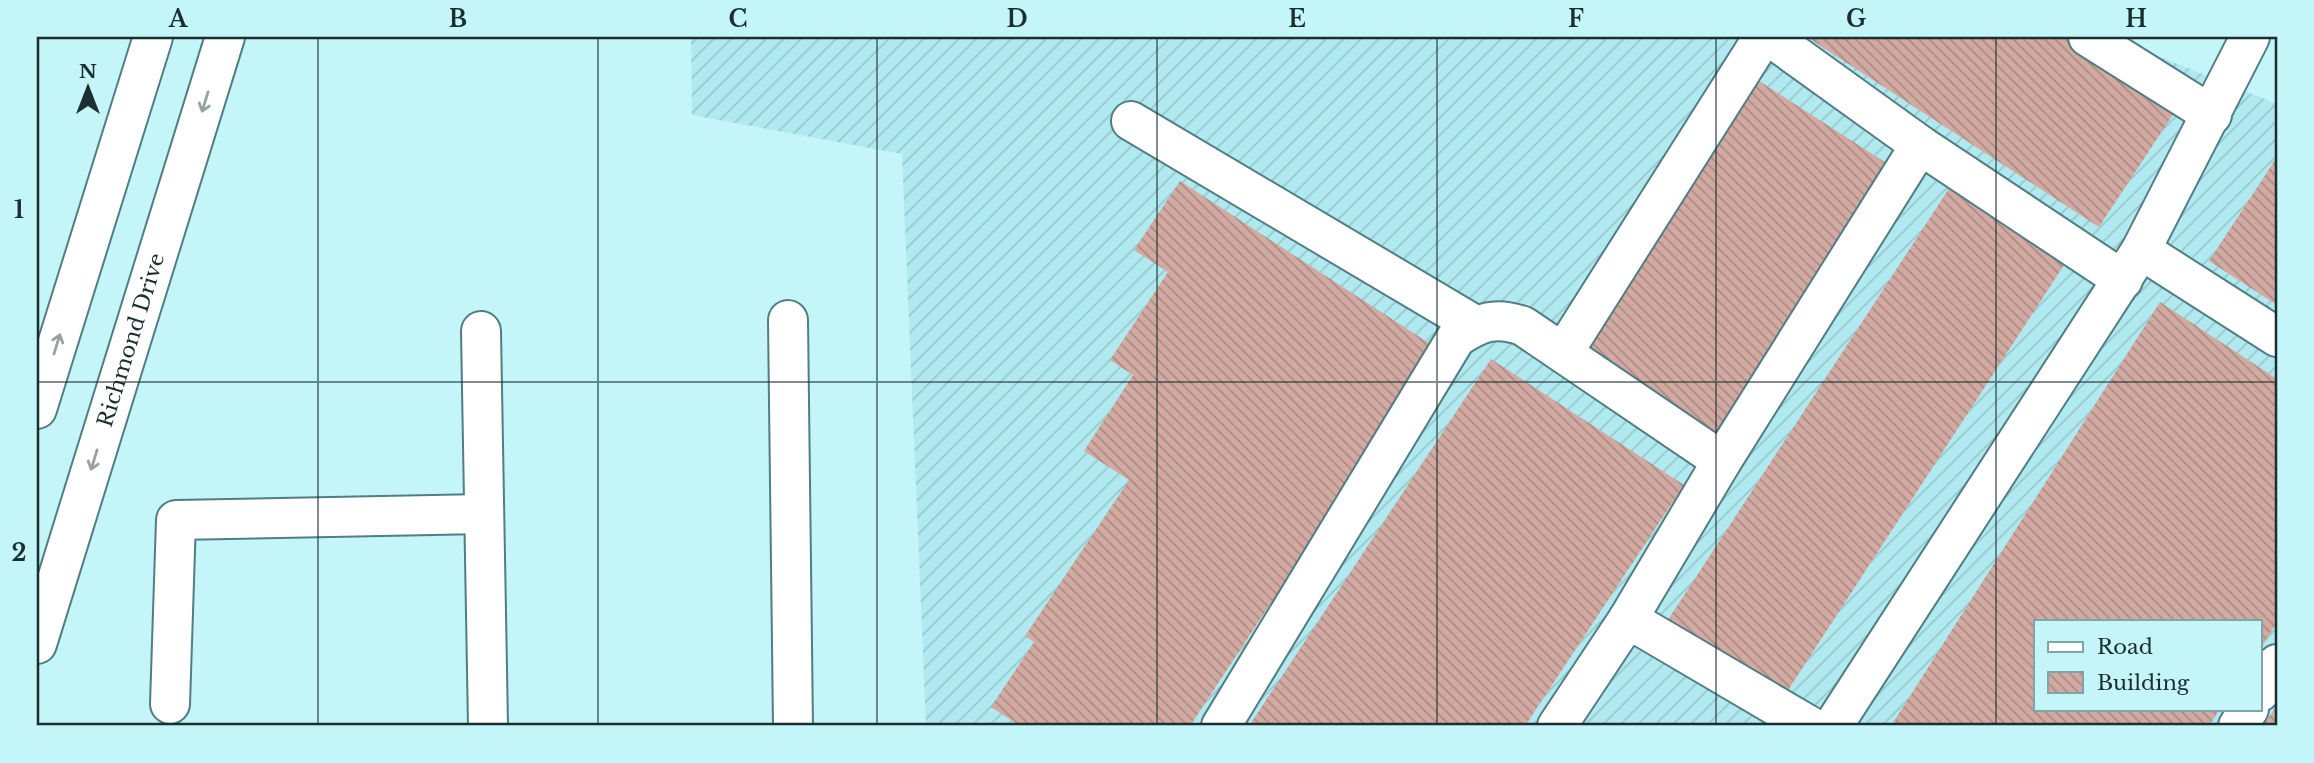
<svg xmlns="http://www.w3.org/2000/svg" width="2314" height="763" font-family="'Libre Baskerville',serif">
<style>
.industrial{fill:url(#industrial-furrows);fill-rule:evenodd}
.building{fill:url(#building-back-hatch)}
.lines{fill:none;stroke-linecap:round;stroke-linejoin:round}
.minor-casing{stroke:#517e82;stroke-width:42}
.major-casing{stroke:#517e82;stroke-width:42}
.minor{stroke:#fff;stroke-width:38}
.major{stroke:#fff;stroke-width:38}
.oneway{stroke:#98a1a2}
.grid{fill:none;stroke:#1b2e30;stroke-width:2;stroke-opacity:0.55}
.labels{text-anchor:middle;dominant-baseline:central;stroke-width:5;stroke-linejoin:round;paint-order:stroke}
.street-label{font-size:21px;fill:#1b2e30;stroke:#c4f5f9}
.neatline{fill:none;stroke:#1b2e30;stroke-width:2.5}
.grid-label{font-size:23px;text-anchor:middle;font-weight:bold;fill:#1b2e30}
</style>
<defs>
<pattern id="industrial-furrows" width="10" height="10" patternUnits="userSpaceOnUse" patternTransform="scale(1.75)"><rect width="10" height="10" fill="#b0e9ef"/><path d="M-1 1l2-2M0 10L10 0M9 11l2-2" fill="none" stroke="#97c8cd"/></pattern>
<pattern id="building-back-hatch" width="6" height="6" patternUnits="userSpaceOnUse" patternTransform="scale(1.75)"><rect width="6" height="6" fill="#d3aaa2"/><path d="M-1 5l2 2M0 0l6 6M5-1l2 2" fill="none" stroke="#aa8b84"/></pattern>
</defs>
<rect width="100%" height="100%" fill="#c4f5f9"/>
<path class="industrial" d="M691,37h1420l166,67v622h-1351l-24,-572 -210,-39zM2036,621h224v88h-224z"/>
<g class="building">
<path d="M1807,37h256l113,73 -77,117z"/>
<path d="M1759,81l132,85 -182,280 -132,-85z"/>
<path d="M2277,157v148l-68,-44z"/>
<path d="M1180,181l258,168 -248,377h-170l-29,-19 43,-65 -9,-6 104,-156 -45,-29 49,-76 -23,-15 58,-88 -34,-22z"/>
<path d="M1952,184l116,75 -287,442 -117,-75z"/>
<path d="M2160,302l117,77v244l-17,26v-28h-224v88h184l-11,17h-318z"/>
<path d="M1491,359l193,126 -159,241h-276z"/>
<path d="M2277,705v21h-7l-5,-3z"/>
</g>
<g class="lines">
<g class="minor-casing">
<g id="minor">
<path d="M1770,37l150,108"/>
<path d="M2088,37l124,78"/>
<path d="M1131,121l344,204"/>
<path d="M2141,250l136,87"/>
<path d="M788,320l5,406"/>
<path d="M481,331l7,395"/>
<path d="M1563,353l200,-316"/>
<path d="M2260,692l17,-28"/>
<path d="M170,704l6,-184 308,-6"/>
<path d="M1221,726l235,-388c24,-16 39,-22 67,-12l199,135"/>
<path d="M1557,726l71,-107"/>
<path d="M1810,726l-182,-107 94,-158 198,-316 203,135"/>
<path d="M1833,726l308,-476 109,-213"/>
<path d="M2238,726l11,-17"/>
</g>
</g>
<g class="major-casing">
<g id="major">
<path d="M37,409l116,-372"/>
<path id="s1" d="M37,644l188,-607"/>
</g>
</g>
<use href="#minor" class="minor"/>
<use href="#major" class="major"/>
</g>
<defs><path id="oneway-shaft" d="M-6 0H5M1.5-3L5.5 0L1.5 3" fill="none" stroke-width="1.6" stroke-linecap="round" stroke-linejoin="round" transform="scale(1.75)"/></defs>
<g class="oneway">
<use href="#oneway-shaft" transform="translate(205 102) rotate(107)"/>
<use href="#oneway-shaft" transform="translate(57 344) rotate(-73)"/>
<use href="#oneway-shaft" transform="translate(94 460) rotate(107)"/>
</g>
<path class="grid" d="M318,37v689M598,37v689M877,37v689M1157,37v689M1437,37v689M1716,37v689M1996,37v689M37,382h2240"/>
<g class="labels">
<g class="street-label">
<text stroke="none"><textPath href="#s1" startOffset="318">Richmond Drive</textPath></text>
</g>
</g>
<rect width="2314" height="763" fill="none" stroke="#c4f5f9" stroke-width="77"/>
<rect x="2034" y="620" width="228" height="91" fill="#c4f5f9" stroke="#80a5a9" stroke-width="2"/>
<rect x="2048" y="642" width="35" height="10" fill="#ffffff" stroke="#80a5a9" stroke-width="2"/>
<text x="2097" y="654" font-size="21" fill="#1b2e30">Road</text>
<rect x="2048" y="672" width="35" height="21" fill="url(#building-back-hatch)" stroke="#80a5a9" stroke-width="2"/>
<text x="2097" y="690" font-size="21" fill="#1b2e30">Building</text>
<g transform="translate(88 88)" stroke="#c4f5f9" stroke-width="5" paint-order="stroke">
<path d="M0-5L12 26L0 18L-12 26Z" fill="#1b2e30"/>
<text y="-10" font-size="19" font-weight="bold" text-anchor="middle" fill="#1b2e30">N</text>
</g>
<rect x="38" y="38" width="2238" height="686" class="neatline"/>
<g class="grid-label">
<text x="178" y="27">A</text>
<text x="458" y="27">B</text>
<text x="738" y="27">C</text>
<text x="1017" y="27">D</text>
<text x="1297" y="27">E</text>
<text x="1576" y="27">F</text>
<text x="1856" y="27">G</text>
<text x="2136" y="27">H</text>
<text x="19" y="218">1</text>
<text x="19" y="561">2</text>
</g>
</svg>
